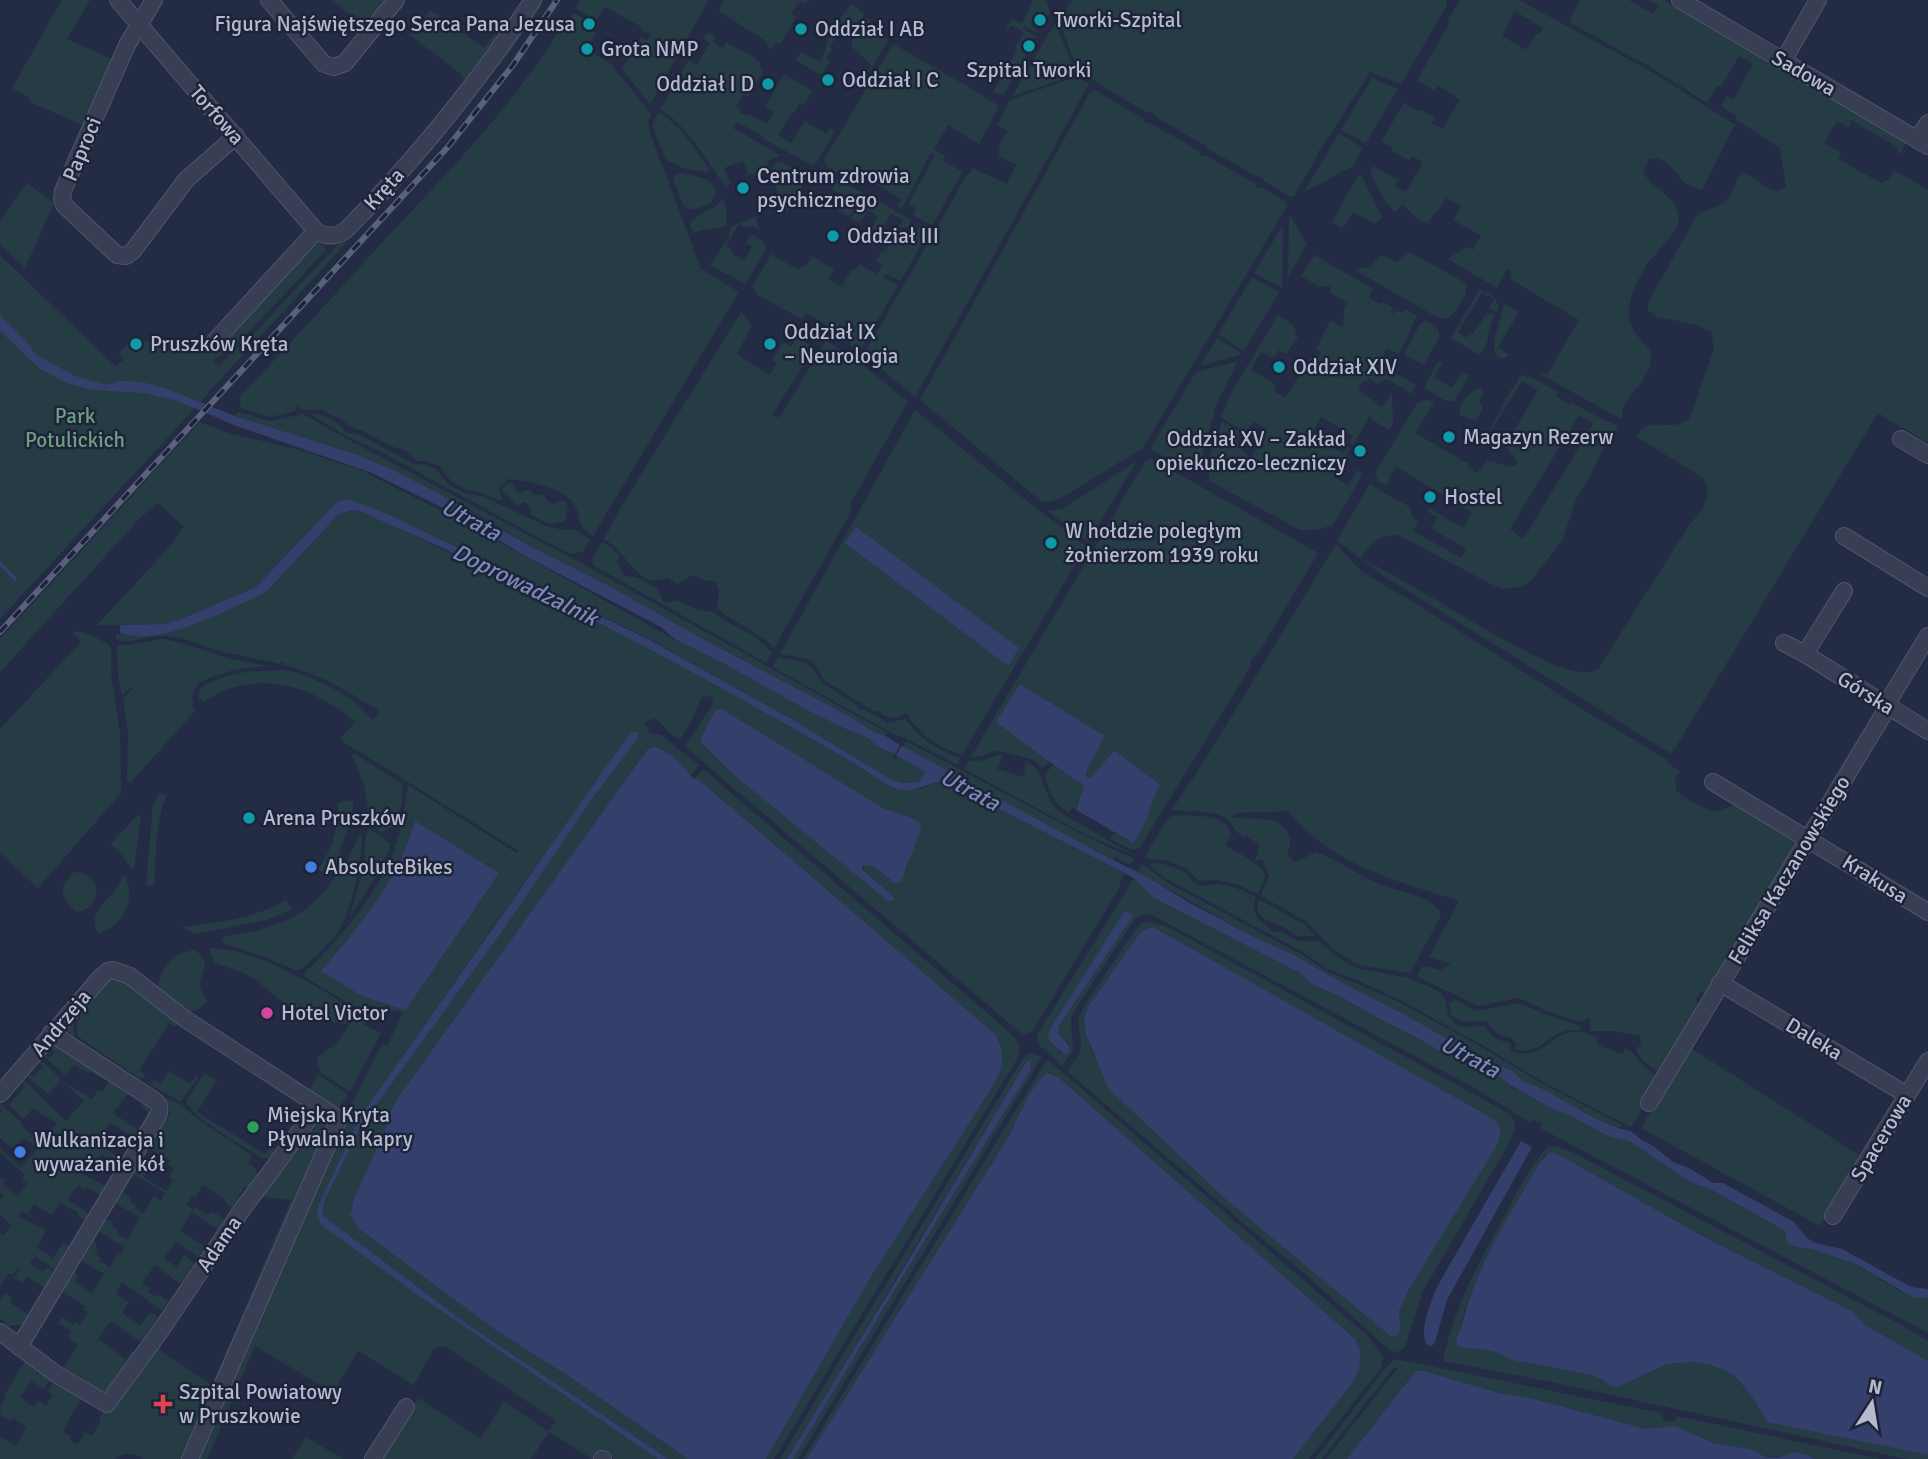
<svg xmlns="http://www.w3.org/2000/svg" width="1928" height="1459" font-family="Signika,sans-serif">
<style>
.green{fill:#263c45;fill-rule:evenodd}
.water{fill:#34406b}
.lines{fill:none;stroke-linecap:round;stroke-linejoin:round}
.stream{stroke:#34406b;stroke-width:3.5}
.minor-casing{stroke:#51566b;stroke-width:18}
.minor{stroke:#383e54;stroke-width:16}
.rail-casing{stroke:#5a617b;stroke-width:6}
.rail{stroke:#1d2339;stroke-width:3.5;stroke-dasharray:10;stroke-linecap:butt}
.culture-dot{fill:#0f9aa8;stroke:#1d2339;stroke-width:2.5}
.shop-dot{fill:#3f7fe0;stroke:#1d2339;stroke-width:2.5}
.hotel-dot{fill:#d1479c;stroke:#1d2339;stroke-width:2.5}
.leisure-dot{fill:#2e9e5b;stroke:#1d2339;stroke-width:2.5}
.health-dot{fill:#e0444e;stroke:#1d2339;stroke-width:2.5}
.labels{text-anchor:middle;dominant-baseline:central;stroke-width:5;stroke-linejoin:round;paint-order:stroke}
.poi-label{font-size:21px;fill:#b6bacd;stroke:#1d2339;text-anchor:start}
.street-label{font-size:21px;fill:#b6bacd;stroke:#1d2339}
.park-label{font-size:21px;fill:#6ba181;stroke:#1d2339}
.water-label{font-size:23px;font-style:italic;fill:#7b89b7;stroke:#1d2339}
</style>
<rect width="100%" height="100%" fill="#242b44"/>
<g class="green">
<path d="M62,0h28l-23,39 49,22 -29,66 -57,-25 1,-3 -19,-11z"/>
<path d="M332,0h52l1,1 -20,25z"/>
<path d="M580,0h129l-59,104 -28,-35 19,-32 7,3 2,-7 -7,-1 -3,-6 -35,-19 -8,12 -3,-2 -1,1 -17,-9z"/>
<path d="M725,0h85l-6,4 -5,-3 -8,13 5,3 -16,27 -4,-2 -6,8 -3,-7 -4,-4 -43,-27 -1,-3z"/>
<path d="M1033,0h13l4,12 -3,6 -9,-4 -7,12 8,6 -1,1 -14,-7 -1,3 13,8v2l-5,-2 -9,15 4,3 -22,39 -2,1 -9,-3 24,-42 -3,-2 10,-15 -13,-8 -4,6h-2l7,-12 10,5z"/>
<path d="M1074,0h373l-1,7 -45,77 -31,-12 -49,77 -2,1 -2,7 -23,39h-5l-25,-15 -1,-3 -5,-1 -50,-28 -4,-5h-2l-48,-28 -1,-3 -3,-2 -2,2 -50,-29 -4,-5h-3c-19,-11 -25,-41 -33,-62z"/>
<path d="M1460,0h59l133,72 85,54 -4,2 -31,62c-30,-5 -26,-36 -53,-31l-6,14c4,4 7,9 11,12 9,9 21,14 24,28 5,18 -23,39 -32,53 -9,15 -21,38 -16,56 4,13 14,20 22,30l-2,14 -8,16 -18,22 -3,15 -81,-45 1,-2 6,3 32,-55 -69,-41 2,-4 -2,-1v-4l-3,-1 -10,19 -49,-29 18,-12 7,3 8,-14 -28,-16 8,-14 -15,-8 -8,14 -2,-1 -8,12 -7,-1 -18,-17 -8,7 -9,-9 -16,-31 3,-6 25,14 -3,6 11,6 17,-30 -11,-6 -3,4 -17,-9 1,-3 -12,-6 23,-39 14,8 1,-2 15,8 -2,6 11,6 17,-29 -22,-15 -4,6 -17,-11 32,-56 -1,-4zM1515,11l28,17 -5,7 -2,-1 -10,16 -24,-14z"/>
<path d="M1580,0h49l24,14 5,-8 -10,-6h16l242,143 -8,13 -1,-9 -46,-27 -2,8 -12,-7 -13,22 17,10 -3,6 43,24 4,-3h4l5,-10 34,20v253l-50,-30 -204,337 -4,3 -285,-176 -48,-36 33,-58c6,7 30,18 40,24l2,10 6,4 -5,10 48,27 5,-9 -35,-21 6,-11 -10,-6 2,-3 34,20 9,-15 -75,-46 -7,8 1,2 -4,7h-3l-6,-3 -3,-8 43,-71 10,-2 6,2 -19,31 54,31 -2,3 10,6 10,-12c11,-1 20,10 30,3 -2,-9 -11,-13 -12,-22l3,-1 33,-56 -4,5 -15,-9 -31,50v-3l20,-38 6,-7 2,-7 3,-1 13,4 22,13 -1,4 13,8 2,-2 25,14 22,10 -19,30 -10,23 -13,20 -13,40 -33,43 -10,5 -16,2 -13,-5 -93,-49c-20,0 -26,8 -38,23 64,31 123,74 187,104 13,6 40,15 51,7l90,-142 15,-19 5,-17 -5,-13 -66,-41c6,-20 27,-9 42,-13 3,-1 9,-4 11,-6l24,-70 -3,-16 -17,-8 -38,-7 -8,-7v-7l50,-90c15,-4 25,-7 34,-21 5,-8 3,-14 11,-20l28,18 8,1 7,-4 -6,-39 -45,-29 1,-3 -15,-10 6,-10 7,3 19,-35 -14,-8 -18,31 -4,-1 -10,17 -57,-36 -81,-45zM1579,415l14,9 -69,114h-2l-12,-9z"/>
<path d="M538,2l4,3 -33,48 -76,96 -224,243 -1,-1v3l-208,225v-364l115,111 9,-6 -5,-6 10,-12 77,-4 106,-96h6l8,8 -78,83 -22,20 -12,6 1,4 4,-1 -2,5 42,-39 96,-102z"/>
<path d="M852,3l12,11 -8,13 1,4 -14,-7 -13,23 2,2 -6,9 4,3 -9,14 -25,-15 5,-8 20,10 11,-33z"/>
<path d="M430,10l54,38 11,-15 3,2 -34,45 -2,-5 -52,-40z"/>
<path d="M574,13l21,11 -3,6 4,3 -10,16 25,15 40,50 -3,8 2,11 51,136 38,23 -146,244c-19,-12 -10,-17 -19,-32 -10,-16 -48,-24 -66,-25l-9,9v4l4,7 -3,2 -17,-8 -19,-4 -13,-8 -11,-14 -4,-2 -9,-4h-11l-5,-6 -8,-6 -10,-2 -30,-16 -13,-4 -5,-5 -23,-12h-19l-7,-4 -1,5 -24,6 -30,-9 -2,-11c52,-53 101,-109 152,-164 62,-67 129,-134 175,-214h3z"/>
<path d="M866,17l22,23 -19,33 -2,-1 4,-7 -19,-18v-4z"/>
<path d="M1055,23l21,49 -2,3 -62,21z"/>
<path d="M708,33l7,3 -2,6 10,6 3,-6 31,17 4,5 -2,3 5,3 -16,26 -4,-2 -8,13 5,3 -1,3 6,3 2,-2 19,10 7,-12 -9,-5 19,-33 28,17 -8,14 -4,-2 -6,10 -2,-1 -14,23 13,8 14,-22 21,13 4,-6 5,3 -20,34 -2,1 -49,-27v-2l-27,-15 -4,6 47,27 -12,6 -3,11 -12,4 -1,-2 -3,1 -6,-14 -19,7 6,16 -5,2c-20,-27 -36,-59 -65,-77l29,-49 8,4 13,-21 -8,-6z"/>
<path d="M893,44l74,42 32,20 -20,38 -31,-19 -14,24 11,7 -2,4 19,12 -29,52 -6,-1 -14,-8 3,-7 -8,-4 27,-48 -4,-4 -29,57 -5,-3 4,-7 -31,-18 -9,4 -33,-18 -4,-4 1,-5z"/>
<path d="M1076,77l13,7 -174,313 -46,-38 -3,-6 1,-4 97,-169 9,-12 34,16 9,-19 -18,-9 3,-6 -3,-2 8,-16h4l-13,-7 13,-25z"/>
<path d="M1372,78l26,11 -32,54 -25,-13z"/>
<path d="M1095,90l49,29v2l4,3 2,-1 49,28v3l4,2 2,-1 49,28 4,5 3,-1 25,15 1,4 -144,242 -82,50 -11,4 -9,-1 -121,-101 170,-308z"/>
<path d="M658,112c24,14 36,36 51,57l-1,4 -25,-5 -17,-8 -14,-35z"/>
<path d="M1339,133l24,15 -10,18 -49,26z"/>
<path d="M778,162h4l22,13 2,6 -18,30 -4,-1 -13,-35 1,-7z"/>
<path d="M680,173c16,3 48,7 30,31l-19,6 -8,-5 -10,-27 3,-4z"/>
<path d="M1359,174l2,1 21,42 -4,5 -4,1 -21,-11 -11,17 -10,-7z"/>
<path d="M837,179l26,14 -14,24 -18,-12 7,-12 -6,-4z"/>
<path d="M27,183l27,20 -29,65 -25,-24v-23z"/>
<path d="M866,194l45,26 -3,7h-9l4,-7 -12,-6 -18,31 -8,-5 13,-24 -10,-6 -8,12 -9,-3z"/>
<path d="M723,198l3,10v18c-10,4 -22,2 -33,7l-3,-8c9,-16 24,-12 33,-27z"/>
<path d="M1290,215l17,29 -19,33 1,-60z"/>
<path d="M754,217l2,1 3,11 -7,-3 -6,2 -7,-4 -13,21 6,5 -1,3 13,8 8,-14 -6,-4 3,-6 4,-2c7,4 12,6 13,15l-21,34 -35,-19 19,-28 1,-10z"/>
<path d="M1283,225l-1,63 -28,-15z"/>
<path d="M920,226l6,4 1,5 -26,45h-3l-13,-6 -1,4 11,6 2,3 -33,57 -5,4 -10,-2 2,-5 -17,-10 -3,5 -8,-5 3,-6 -20,-12 -4,6 -43,-23 -7,-9 19,-33 26,15 9,-3 6,-10 22,14 -5,9 12,8 12,-19 3,2 3,-6 18,10 5,-9 -6,-4 6,-10 3,1 11,-19 10,4 7,-3z"/>
<path d="M1409,252l57,31c3,12 -8,26 -17,34l-6,2 -8,-3 -80,-46 15,-3 10,-11 7,1 9,5z"/>
<path d="M1314,255l59,34 -4,9 12,6 2,-2 10,6 -3,4 3,2 3,-4 7,3 2,-4 12,7 -18,38 -13,-6 -7,17 37,20 -4,9 -25,-15 -9,5 -9,-6 -3,4 -3,-1 -5,9 24,17 10,-14 1,31 -4,6 -18,-11 1,-2 -2,-1 -17,29 -3,-2 3,-7 -32,-19 -10,18 32,18 4,-6 3,2 -16,28 14,8 9,-15 6,4 -30,51 -17,5h-16l-91,-49 -1,-20 7,-24h2l5,-16 20,12 -4,2 -1,5 6,12 8,5 14,-20 -1,-9 -10,-6 -9,10 -24,-14 11,-27 46,-76 16,10 -1,3 3,3 -1,4 3,3 -12,16 -7,-4 -6,8 -11,-6 -5,6 -6,12 25,15 -2,6 11,7 26,-41 6,3 4,-8 -5,-3 14,-28 13,6 1,-18 3,-6 -18,-11 3,-4 -4,-2 -9,1 -18,-11z"/>
<path d="M1252,277l27,15 -35,59 -26,-17z"/>
<path d="M1479,290c12,3 22,10 18,23l-8,-5 5,-9 -12,-7 -24,40 9,6 3,-5 3,1 14,-21 7,2 -8,29 -6,11 -29,-17z"/>
<path d="M1504,304l15,8 -21,35 11,8 -7,4 -7,-5 -1,-12z"/>
<path d="M741,312l11,14 -15,27 4,4 29,18 7,-12 -5,-3 11,-18 8,4 6,-9 17,11 -41,66 6,4 47,-77 27,16 55,45 -58,102 2,6 -78,138c-16,-17 -39,-24 -57,-40l2,-18 -3,-8 -12,-2 -11,-5 -16,9 -9,-6 -16,3c-22,-9 -27,-29 -48,-42l17,-32z"/>
<path d="M1426,321c7,4 14,6 13,16l-15,28 -20,-10 16,-31z"/>
<path d="M1217,338l26,16 -43,12z"/>
<path d="M1238,361l-22,44 -14,52 -16,11 -36,-19 46,-77z"/>
<path d="M1438,361l4,2 -8,14 18,11 10,-16 7,3 -15,26h-8l-22,-13z"/>
<path d="M1478,388l4,2 1,3 -4,9 3,3v5l-6,11 -16,-6c-2,-13 9,-20 18,-27z"/>
<path d="M915,410l123,100 48,36 -124,209 -22,-9 -15,-10 -16,-18 1,-1 -3,-4 -13,5 -12,-3v-1l-5,-4 -2,2 -51,-32 -10,-17 -6,-4 -28,-5z"/>
<path d="M238,412l32,9 33,-7 44,25 236,125 303,168 -2,3 -10,-3 -23,-15 -141,-74 -59,-33 -123,-65 -56,-34 -77,-40 -37,-16 -123,-39z"/>
<path d="M310,414c13,-1 29,7 35,18l15,3 54,29 12,1 10,4 12,15 16,9 18,3 64,30 17,4 12,-1 15,11 -7,12 -13,2 -29,-15 -158,-86 -37,-17z"/>
<path d="M200,422l28,11 68,16 67,22 104,53 212,118 31,14 97,54 39,19 22,9 10,9 17,7 -3,5 3,1 2,-5 26,15 2,3 -7,9 -14,1 -12,-3 -97,-59 -145,-82 -258,-123 -59,-10 -77,81 -75,32 -17,5 -67,1 74,-80 13,-18 -26,-24 -17,14 -141,155v-33z"/>
<path d="M1152,459l163,92 2,4 -59,99c-6,3 -8,5 -7,12l-112,183 -2,-1 -4,2 -23,-11 4,-6 -22,-14 42,24 14,-26 4,-15 7,-17 -31,-24 2,-5 -3,4 -13,-10 -21,26 -4,2 -3,-3 2,-7 17,-32 -85,-52 29,78 -6,6 -10,-8 -29,-8 -10,-1 -12,5 -11,1 175,-297z"/>
<path d="M1137,461l-49,81 -40,-31 14,-2z"/>
<path d="M509,483l4,1 4,8h6l6,-3c5,8 6,6 15,6l4,7 5,2 10,-4 5,6 -3,8 2,5c-16,9 -21,4 -37,-5l1,-6 -3,-4 -5,-2 -5,4 -15,-14v-4z"/>
<path d="M352,510l26,9 113,53 152,73 60,32 143,82 43,27 32,3 20,-9 13,3 6,6 165,85 -5,8v5l-87,143 -3,3 -7,2 -334,-285 -4,-4 28,-42 1,-5 -6,-3 -6,1 -13,29 -8,12c-13,-1 -16,-15 -28,-20l-8,5 4,10 12,2 38,30 -9,11 -38,-29 -5,3 -247,345 -10,17 -1,9 -38,87 2,13 5,7 139,103 70,44 121,84h-20l-198,-133 -148,-111 2,-13 37,-76 145,-200 88,-130 -37,41 -34,47 -163,233 -41,87 -1,18 94,69 246,168h-44l-10,-7 -5,7h-7l-43,-27 -18,27h-151l16,-21 22,-40 63,41 23,-38 44,30 8,-10 -110,-74c-5,0 -8,-1 -12,2 -2,1 -16,30 -20,36l-56,-34 -30,50 -3,-13 -70,-42 -18,42 -6,-8 125,-285 26,-51 5,2 16,-33 -35,-8 -6,12 4,3 -2,5 17,8 -31,59 -30,-20 -3,-11 1,-4 20,-15 21,-33 -53,-31 -2,-4c34,-34 66,-70 86,-114 11,-23 14,-50 18,-75l109,68 2,-2 -177,-110v-4l13,-15c-43,-38 -102,-54 -151,-20l-4,-3 -1,1c-2,-14 9,-17 20,-21 17,-6 31,-8 48,-8 6,0 11,-2 17,-1 21,3 52,19 70,31 7,6 13,13 19,19l6,-9c-29,-19 -60,-38 -95,-46v-2l-3,-1 -1,2c-21,-5 -43,-9 -64,-14 -16,-5 -34,-14 -52,-14 -16,-1 -31,8 -48,4v-6h32l118,-42 73,-78zM718,709h4l161,99 26,9 10,6 -13,48 -17,9 -16,-14 -10,-1 1,6 30,26 -3,5 -157,-127 -28,-26 -5,-9 1,-4 13,-26zM415,821l84,52 -93,137 -84,-39c29,-34 56,-68 77,-108 7,-13 11,-28 16,-42z"/>
<path d="M602,542l10,6 8,9 -3,4 7,15 12,1 22,12 5,13 4,1 9,-3 22,10 15,2 16,11 25,13 18,16 -6,11 -173,-98v-7z"/>
<path d="M1336,544l25,27 54,32 167,106 86,51 -1,3 13,8 -5,9 1,11 16,11 22,10 21,-7 64,39 -90,148 -3,1 -6,-1 -5,9 5,3 -37,71 -21,-15 -6,-10 5,-6 -1,-8 -25,-5h-25v-14l-10,5 -35,-12 -26,-12 -41,8 -60,-29 -1,-2 5,-8h6l12,3 11,-6 -22,-7 30,-56c-60,-20 -131,-37 -171,-90l-52,2 -5,3c17,7 46,-5 57,17 4,8 2,14 -1,22l9,7 20,-10c23,8 43,24 65,33 19,7 50,10 60,28l-1,5 -30,55 -51,-8 -24,-14 -29,-30 -45,-25 8,-21 -6,-11 1,-3 -4,-3 -2,3 -3,-2 4,-7 -2,-2 3,-5 -14,-9 -2,2c-9,-6 -11,-15 -20,-21 -15,-9 -36,-3 -52,-8l33,-49z"/>
<path d="M78,631l8,2 22,11 3,4v24l9,61 1,60 -83,95 -38,-35v-124l81,-87 -9,-9z"/>
<path d="M164,639l17,4 46,15 44,9c-21,-1 -37,2 -56,9 -6,2 -12,4 -16,7 -6,6 -7,14 -6,22l-1,2 4,3 -66,73 -3,-4 1,-46 -5,-34 10,-11 -2,-1 -9,9 -4,-20 -1,-31c16,2 30,-5 47,-6z"/>
<path d="M778,657l29,6 6,6 9,14 35,22v2l5,3 2,-1 24,14 17,-4c18,22 29,29 55,39l-3,7 -50,-26 -10,-3 -125,-69z"/>
<path d="M906,741l181,96 47,22 -4,6 -15,-8 -2,3 -4,-2 -206,-111z"/>
<path d="M352,754h3l46,29c4,14 -2,32 -5,45h-6l-9,5c-15,-17 -12,-27 -17,-47 -3,-11 -7,-21 -12,-32z"/>
<path d="M999,755l4,1 -6,13 27,8 2,-6 -2,-1 2,-8c20,7 16,31 29,45 6,7 15,11 23,16 19,11 38,22 58,33l-51,-22 -121,-65 5,-8h10z"/>
<path d="M1053,765l24,17 4,-1 3,5 -8,23 -3,-2 -4,6c-17,-11 -20,-20 -24,-39z"/>
<path d="M703,769l304,261c12,11 16,16 9,31l-242,398h-8l103,-179 124,-194 8,-42 -5,-9 -297,-255 -5,-1z"/>
<path d="M160,793l6,3c-11,29 -10,59 -12,90l-8,-1 7,-81z"/>
<path d="M354,800l-5,26 -10,25 3,6 -15,19 -9,-7c14,-19 21,-42 20,-65l2,-2z"/>
<path d="M138,814l3,3 -7,51 -3,1 -10,-15 -10,-10z"/>
<path d="M1178,815c19,2 47,-3 53,20l-6,10c9,6 41,21 40,32 -1,6 -5,12 -7,17l-22,-10 -20,-4 -17,1 -13,-13 -21,-8h-14l-7,-3 25,-40z"/>
<path d="M369,829l21,14v4l-12,26 -29,45c6,-19 12,-37 15,-56 2,-11 0,-25 5,-33z"/>
<path d="M359,835h2l1,3c-2,26 -9,68 -22,91 -9,15 -26,28 -38,40l-7,1 -30,-13 -42,-14 -1,-4 1,-2 32,-6 19,-6 18,-7 15,-10 14,-13 26,-33z"/>
<path d="M1157,863c6,0 27,7 31,12 4,4 2,5 7,9 7,4 15,0 23,0 13,1 26,7 38,13 -8,18 6,24 18,35h8l16,9h21l17,15 21,12 52,10 31,14 5,7 3,17 9,9 9,2 19,-1c6,10 12,15 23,16l3,3 -1,3 2,4c35,8 40,-24 70,-20 5,1 10,4 16,6l-2,5 4,3 23,8 2,-6 8,5 10,13 18,12 -30,49 -88,-45 -59,-36 -84,-46 -47,-22 -26,-9 -24,-17 -138,-74 -12,-9 -3,-5z"/>
<path d="M1142,864l28,20 129,69 29,19 65,27 85,46 61,37 83,43 -4,4 -22,-10 -55,-31 -16,-6 -13,-11 -39,-18 -66,-37 -62,-31 -55,-32 -32,-14 -120,-67z"/>
<path d="M74,872c31,1 29,37 2,40 -15,-17 -20,-21 -2,-40z"/>
<path d="M122,876l3,1c12,24 -2,48 -26,57 -17,-22 19,-37 23,-58z"/>
<path d="M1134,878l20,20 146,75 13,12 25,10 36,21 42,21 31,18 46,18 10,6 5,6 48,26 10,1 44,25 19,4 66,44 13,3 15,8 57,32 6,4v4c22,11 45,17 67,27 22,10 51,37 75,35v35l-388,-205 2,-4 -10,-4 -2,3 -50,-32 -330,-177 -8,1 -7,4 -57,86 -7,14 2,32 -11,15 -24,-22 -1,-9zM1134,914l-75,112 -1,7 12,11 -6,10 -5,-3 -10,-20z"/>
<path d="M1259,899l47,27 9,10c-5,0 -13,1 -18,0 -6,-2 -10,-8 -15,-10 -12,-4 -30,-9 -23,-27z"/>
<path d="M286,900l6,9 -26,11 -70,14 -14,-7c35,-5 73,-8 104,-27z"/>
<path d="M1152,922l16,5 342,187c8,11 5,17 -1,29l-86,148 -18,55c-4,7 -11,8 -18,2l-84,-76 -47,-38 -189,-163 13,-18 1,-10 -3,-23 5,-12 53,-80 6,-5zM1153,927l343,194 5,8 -92,160 -10,22 -305,-255c-6,-17 -13,-32 -6,-49l51,-73 6,-5z"/>
<path d="M209,948c54,3 101,35 146,62l-9,14c-19,0 -22,-14 -42,-8l-27,-18 -21,-18 -14,-8 -28,-9z"/>
<path d="M194,950l5,3 6,9c-2,18 -11,21 2,39l-9,9 -11,2 -30,-21c3,-22 14,-37 37,-41z"/>
<path d="M119,976l58,45 -1,6 -7,-4 -30,47 6,4 -3,6 -65,-44v-14l4,-5 -6,-4 30,-33z"/>
<path d="M1455,999l21,12 43,-8 25,11 31,10 8,6c-8,0 -16,-1 -24,3 -17,9 -20,20 -43,17l-2,-2 3,-3 -7,-8c-12,-1 -17,-6 -24,-16 -13,0 -24,3 -35,-6l-2,-11z"/>
<path d="M72,1023l2,1v14l3,4 86,55 19,8 14,13 57,38 -5,7 7,5 3,10 -7,11 -6,-3 -13,21 -7,-4 1,-2 -23,-16 -8,12 -3,-1 -6,8 7,6 2,-3 13,8 3,-4 6,4 1,-1 6,5 -7,10 -25,-17 -12,19 25,16 -7,10 -22,-16 -12,17 13,9 7,-12 10,8 -14,21 -25,-19 -13,18 7,5 -1,4 7,5 3,-3 10,7 -6,10 -40,-29 -6,12 13,8 -7,11 18,13 10,-14 8,5 -17,25 -30,-21 -13,18 28,21 6,-9 2,1 -26,38 -5,1 -39,-23 14,-23 -10,-7 3,-7 -13,-8 4,-6 11,8 3,-3 4,3 8,-13 -5,-3 2,-3 -24,-15 13,-20 4,5 -3,6 17,12 12,-20 -24,-14 14,-23 3,13 -2,4 6,4 -1,3 10,6 8,-14 3,1 3,-7 -26,-16 7,-11 7,1 1,6 6,4 -1,3 9,6 13,-22 -25,-15 7,-11 9,6 -1,3 6,4 -1,3 8,5 11,-17 7,5 4,-8 -32,-19 6,-10 9,6 -4,7 22,14 7,-11 -4,-3 5,-8 -6,-5 2,-3 -21,-13 21,-35 -2,-7h-5l-99,-67 -1,-12 4,2z"/>
<path d="M55,1044l52,34 -2,2 -15,-9 -2,2 -14,-8 -9,10 -21,-19v-2l6,4 5,-6 -5,-5z"/>
<path d="M1689,1047l173,110 -42,69 -179,-98z"/>
<path d="M1030,1053l12,4 -244,402h-5l118,-196 120,-194 1,-4 -6,-3 -216,360 -23,37h-7l229,-378 17,-26z"/>
<path d="M38,1060l8,4 15,16 31,19 6,-9 4,2 8,-12 37,23 3,14 -4,6 -2,-2 4,-6 -2,-5 -4,-3 1,-3 -15,-10 -15,19 28,19 -6,11 -8,-5 3,-3 -20,-12 -13,21 27,16 -3,6 -19,-11 -5,8 -7,-4 -9,14 26,14 -5,9 -15,-9 -2,2 -7,-4 -10,15 22,14 -4,8 -8,-6 1,-3 -19,-10 -8,12 -18,-10 -7,9 -5,-3 -4,5 28,14 -9,18 16,10 10,-15 8,4 -15,24 -21,-15 -5,7 13,9 4,-5 8,6 -9,15 -19,-11 -5,6 -8,-5 6,-9 -2,-2 -5,8 -4,-2 -9,13v-53l4,2 7,-10 -11,-10v-15l3,-4 -3,-3v-16l5,4 -2,3 14,12 10,-12 -5,-5 3,-4 -25,-22v-4l21,18 16,-17c-4,-7 -7,-9 -15,-11l-9,10 -13,-11v-25l3,-3 -3,-2v-4l21,18v3l21,19 6,-7h4l-2,-5 7,-8c-8,-7 -16,-9 -24,-16l-9,11 -15,-14 16,-19 -5,-6 7,3 39,38 18,-20 -23,-21 -13,14 -17,-14 -5,-7 7,4 10,-11 -6,-5z"/>
<path d="M1046,1061l6,2 317,274 14,20 -2,11 -72,91h-16l62,-80 4,-10 2,-17 -6,-13 -297,-262 -34,28 -15,31 -202,323h-4z"/>
<path d="M169,1071l21,13 7,-10 1,3 -15,22 -3,2 -30,-16 4,-5 7,4z"/>
<path d="M204,1073l13,7 -20,32 68,42 6,-8 6,4 -6,8h-9c-18,-12 -69,-39 -76,-57z"/>
<path d="M318,1075l30,19 -8,13 -6,2 -24,-17 1,-5z"/>
<path d="M319,1114l10,8v3l-145,334h-40c-10,-7 -19,-7 -29,0h-115v-23l16,10 10,-19 -13,-9 -3,3 -10,-6 1,-10 4,-7v-4l20,-33 14,7 -4,6 1,1 5,-6 11,8 -8,12 -13,-8 -8,13 -2,-1 -1,2 1,3 13,9 4,-6 8,5 7,-11 -5,-3 8,-13 28,17 -9,12 -12,24 8,5 -1,3 6,4 3,-1 6,-11 7,4 8,-14 -1,-2 6,-11 54,-65 2,2 -2,4 53,35 79,-185 -29,-3 -3,-2 31,-40 13,-12 12,-15 -2,-5z"/>
<path d="M1555,1146l17,6 331,174 25,15v20l-172,-98 -50,-25 -152,-86 -11,5 -4,6 -58,106 -9,23 -8,20 -3,17 8,19c19,-2 36,10 54,14 23,5 48,6 71,13 10,3 14,11 25,12l49,-23 25,-2 17,3 17,6 10,7 17,22 13,22 161,33v4h-22l-359,-78 -104,-20c12,-57 36,-99 64,-150 12,-22 23,-46 41,-64z"/>
<path d="M5,1293l7,5 -3,4 20,13 -5,9 -15,2 -9,-8v-17z"/>
<path d="M1395,1359l266,54 3,7 10,2 3,-6 203,43h-65l-7,-4 -40,3 -18,-9 -37,-6 -25,-10 -8,-5 -34,1 -108,-29 -39,-7 -75,-22 -9,1 -68,87h-21l72,-91 -4,-1 -72,92h-7l73,-94z"/>
<path d="M234,1396l-27,63h-11l27,-62z"/>
<path d="M306,1437l37,22h-51z"/>
</g>
<g class="water">
<path d="M0,315l28,28 7,11 40,22 30,9 15,-4h7l19,2 21,6 68,27 123,39 37,16 41,21 92,53 81,41 101,57 141,74 23,15 10,3 16,10 -5,9 -17,-7 -10,-9 -22,-9 -39,-19 -86,-48 -45,-22 -15,-13 -134,-70 -64,-39 -91,-45 -138,-48 -59,-25 -31,-7 -50,-3 -25,-6 -30,-16 -39,-37z"/>
<path d="M348,499l44,17 258,124 145,81 97,59 12,3 14,-1 6,-7 1,-3 -29,-17 6,-9 207,112 35,17 46,28 68,36 32,14 56,32 61,31 66,37 39,18 13,11 16,6 55,31 21,9 14,3 11,9 13,7 18,15 18,7 22,14h10l71,39 13,16 8,5 27,6 69,38 17,2v9h-9l-7,-1 -56,-33 -43,-15 -17,-2 -7,-3 -3,-4v-8l-6,-4 -57,-32 -15,-8 -13,-3 -66,-44 -19,-4 -44,-24 -10,-2 -48,-27 -5,-5 -10,-6 -46,-18 -31,-18 -42,-21 -36,-21 -25,-10 -13,-12 -146,-75 -20,-20 -174,-89c-20,-18 -33,2 -55,1 -15,0 -29,-13 -42,-21 -33,-20 -67,-39 -101,-58 -130,-74 -264,-140 -401,-199l-9,-2 -13,4 -73,78 -12,6c-36,16 -94,48 -134,35v-8l44,-1 17,-5 75,-32 77,-81 6,-5z"/>
<path d="M856,527l163,121 -11,18 -163,-123z"/>
<path d="M1020,684l85,52 -17,32 -2,7 3,3 4,-2 21,-26 46,35 -8,17 -4,15 -14,26 -58,-33 8,-24 -3,-4h-4l-81,-60z"/>
<path d="M718,709h4l161,99 26,9 10,5 2,8 -20,51 -4,3 -3,-1 -21,-17 -10,-1 -1,2 2,4 30,26v4h-6l-154,-126 -33,-32 1,-7 13,-26z"/>
<path d="M633,732h5v6l-44,58 -88,130 -145,200 -37,76 -2,13 148,111 198,133h-10l-246,-168 -92,-67 -3,-8 2,-12 41,-87 270,-384z"/>
<path d="M652,747c15,1 32,19 40,31l7,2 297,255c10,20 7,32 -3,51l-124,194 -103,179h-78l-121,-84 -70,-44 -139,-103 -8,-13 4,-16 35,-78 1,-9 10,-17 247,-345z"/>
<path d="M415,821l84,52 -93,137 -44,-14 -41,-25c30,-34 57,-68 78,-108 7,-13 11,-28 16,-42z"/>
<path d="M1124,912l10,2 -75,112 -1,7c6,7 13,10 11,20l-5,1 -12,-11 -4,-6 1,-6z"/>
<path d="M1153,927l328,185 15,9 5,8 -4,16 -88,144 -10,22 1,18 -2,6 -7,1 -5,-4 -157,-130 -121,-114 -22,-54 -2,-16 4,-11 51,-73 6,-5z"/>
<path d="M1031,1060v9l-120,194 -118,196h-6l119,-195 120,-202z"/>
<path d="M1047,1073l11,4 297,262 6,13 -2,17 -4,10 -62,80h-486l202,-323c8,-16 24,-54 38,-63z"/>
<path d="M1521,1141l11,6 -85,153 -12,42 -3,4 -5,-1c-9,-14 5,-46 11,-60z"/>
<path d="M1554,1152l152,86 145,73 14,14 63,36v94l-161,-33 -13,-22 -17,-22 -10,-7 -17,-6 -17,-3 -26,2 -48,23 -9,-1 -6,-6 -12,-5 -79,-15 -18,-8 -14,-3 -17,-1 -7,-3c-2,-7 3,-12 5,-20 13,-58 49,-111 77,-162l9,-9z"/>
<path d="M1418,1371h6l75,22 39,7 108,29 29,-3 38,17 37,6 18,9h9l18,-6 13,3 7,4h-468l68,-87z"/>
</g>
<g class="lines">
<path class="stream" d="M0,563l15,16"/>
<g class="minor-casing">
<g id="minor">
<path d="M118,0l198,231c11,7 23,6 32,-3 69,-70 130,-146 185,-228"/>
<path d="M154,0l-27,45 -64,146 -1,8 2,6 53,50 9,1 7,-5 53,-71 50,-44"/>
<path d="M269,0l55,64 10,3 11,-4 51,-63"/>
<path d="M1680,0l248,146"/>
<path d="M1783,61l35,-61"/>
<path d="M1917,140l11,-17"/>
<path d="M213,343l103,-112"/>
<path d="M1901,439l27,16"/>
<path d="M1844,536l84,52"/>
<path d="M1844,591l-39,63 123,77"/>
<path d="M1784,643l21,11"/>
<path d="M1713,782l215,130"/>
<path d="M1720,983l187,112"/>
<path d="M0,1094l101,-117 7,-6 5,-1 17,6 55,43 154,100 -149,340"/>
<path d="M1649,1103l234,-388 9,-20 36,-59"/>
<path d="M1833,1216l95,-155"/>
<path d="M0,1332l56,42 51,30 54,-74 82,-122 26,-34 49,-68"/>
<path d="M19,1347l138,-230c4,-7 3,-12 -3,-17l-103,-67"/>
<path d="M373,1459l33,-52"/>
<path d="M602,1459h1"/>
</g>
</g>
<use href="#minor" class="minor"/>
<g class="rail-casing">
<path id="rail" d="M0,632l447,-484 66,-83 44,-65"/>
</g>
<use href="#rail" class="rail"/>
</g>
<g class="culture-dot">
<circle cx="1040" cy="20" r="7"/>
<circle cx="589" cy="24" r="7"/>
<circle cx="801" cy="29" r="7"/>
<circle cx="1029" cy="46" r="7"/>
<circle cx="587" cy="49" r="7"/>
<circle cx="828" cy="80" r="7"/>
<circle cx="768" cy="84" r="7"/>
<circle cx="743" cy="188" r="7"/>
<circle cx="833" cy="236" r="7"/>
<circle cx="136" cy="344" r="7"/>
<circle cx="770" cy="344" r="7"/>
<circle cx="1279" cy="367" r="7"/>
<circle cx="1449" cy="437" r="7"/>
<circle cx="1360" cy="451" r="7"/>
<circle cx="1430" cy="497" r="7"/>
<circle cx="1051" cy="543" r="7"/>
<circle cx="249" cy="818" r="7"/>
</g>
<g class="shop-dot">
<circle cx="311" cy="867" r="7"/>
<circle cx="20" cy="1152" r="7"/>
</g>
<circle class="hotel-dot" cx="267" cy="1013" r="7"/>
<circle class="leisure-dot" cx="253" cy="1127" r="7"/>
<path class="health-dot" d="M159.5 1393.5h7v7h7v7h-7v7h-7v-7h-7v-7h7z"/>
<g class="labels">
<g class="poi-label">
<text x="1054" y="20">Tworki-Szpital</text>
<text x="575" y="24" text-anchor="end">Figura Najświętszego Serca Pana Jezusa</text>
<text x="815" y="29">Oddział I AB</text>
<text x="601" y="49">Grota NMP</text>
<text x="1029" y="70" text-anchor="middle">Szpital Tworki</text>
<text x="842" y="80">Oddział I C</text>
<text x="754" y="84" text-anchor="end">Oddział I D</text>
<text x="757" y="176">Centrum zdrowia<tspan x="757" dy="24">psychicznego</tspan></text>
<text x="847" y="236">Oddział III</text>
<text x="784" y="332">Oddział IX<tspan x="784" dy="24">– Neurologia</tspan></text>
<text x="150" y="344">Pruszków Kręta</text>
<text x="1293" y="367">Oddział XIV</text>
<text x="1463" y="437">Magazyn Rezerw</text>
<text x="1346" y="439" text-anchor="end">Oddział XV – Zakład<tspan x="1346" dy="24">opiekuńczo-leczniczy</tspan></text>
<text x="1444" y="497">Hostel</text>
<text x="1065" y="531">W hołdzie poległym<tspan x="1065" dy="24">żołnierzom 1939 roku</tspan></text>
<text x="263" y="818">Arena Pruszków</text>
<text x="325" y="867">AbsoluteBikes</text>
<text x="281" y="1013">Hotel Victor</text>
<text x="267" y="1115">Miejska Kryta<tspan x="267" dy="24">Pływalnia Kapry</tspan></text>
<text x="34" y="1140">Wulkanizacja i<tspan x="34" dy="24">wyważanie kół</tspan></text>
<text x="179" y="1392">Szpital Powiatowy<tspan x="179" dy="24">w Pruszkowie</tspan></text>
</g>
<g class="street-label">
<text transform="translate(1804 73) rotate(30)">Sadowa</text>
<text transform="translate(217 115) rotate(49)">Torfowa</text>
<text transform="translate(82 149) rotate(-67)">Paproci</text>
<text transform="translate(384 189) rotate(-48)">Kręta</text>
<text transform="translate(1866 693) rotate(32)">Górska</text>
<text transform="translate(1789 870) rotate(-59)">Feliksa Kaczanowskiego</text>
<text transform="translate(1875 879) rotate(32)">Krakusa</text>
<text transform="translate(61 1023) rotate(-50)">Andrzeja</text>
<text transform="translate(1814 1039) rotate(31)">Daleka</text>
<text transform="translate(1881 1138) rotate(-59)">Spacerowa</text>
<text transform="translate(219 1244) rotate(-56)">Adama</text>
</g>
<g class="park-label">
<text x="75" y="416">Park<tspan x="75" dy="24">Potulickich</tspan></text>
</g>
<g class="water-label">
<text transform="translate(471 520) rotate(28)">Utrata</text>
<text transform="translate(525 585) rotate(26)">Doprowadzalnik</text>
<text transform="translate(970 790) rotate(28)">Utrata</text>
<text transform="translate(1470 1057) rotate(28)">Utrata</text>
</g>
</g>
<g transform="translate(1872 1403) rotate(12)" stroke="#1d2339" stroke-width="5" paint-order="stroke">
<path d="M0-5L12 26L0 18L-12 26Z" fill="#b6bacd"/>
<text y="-10" font-size="19" font-weight="bold" text-anchor="middle" fill="#b6bacd">N</text>
</g>
</svg>
